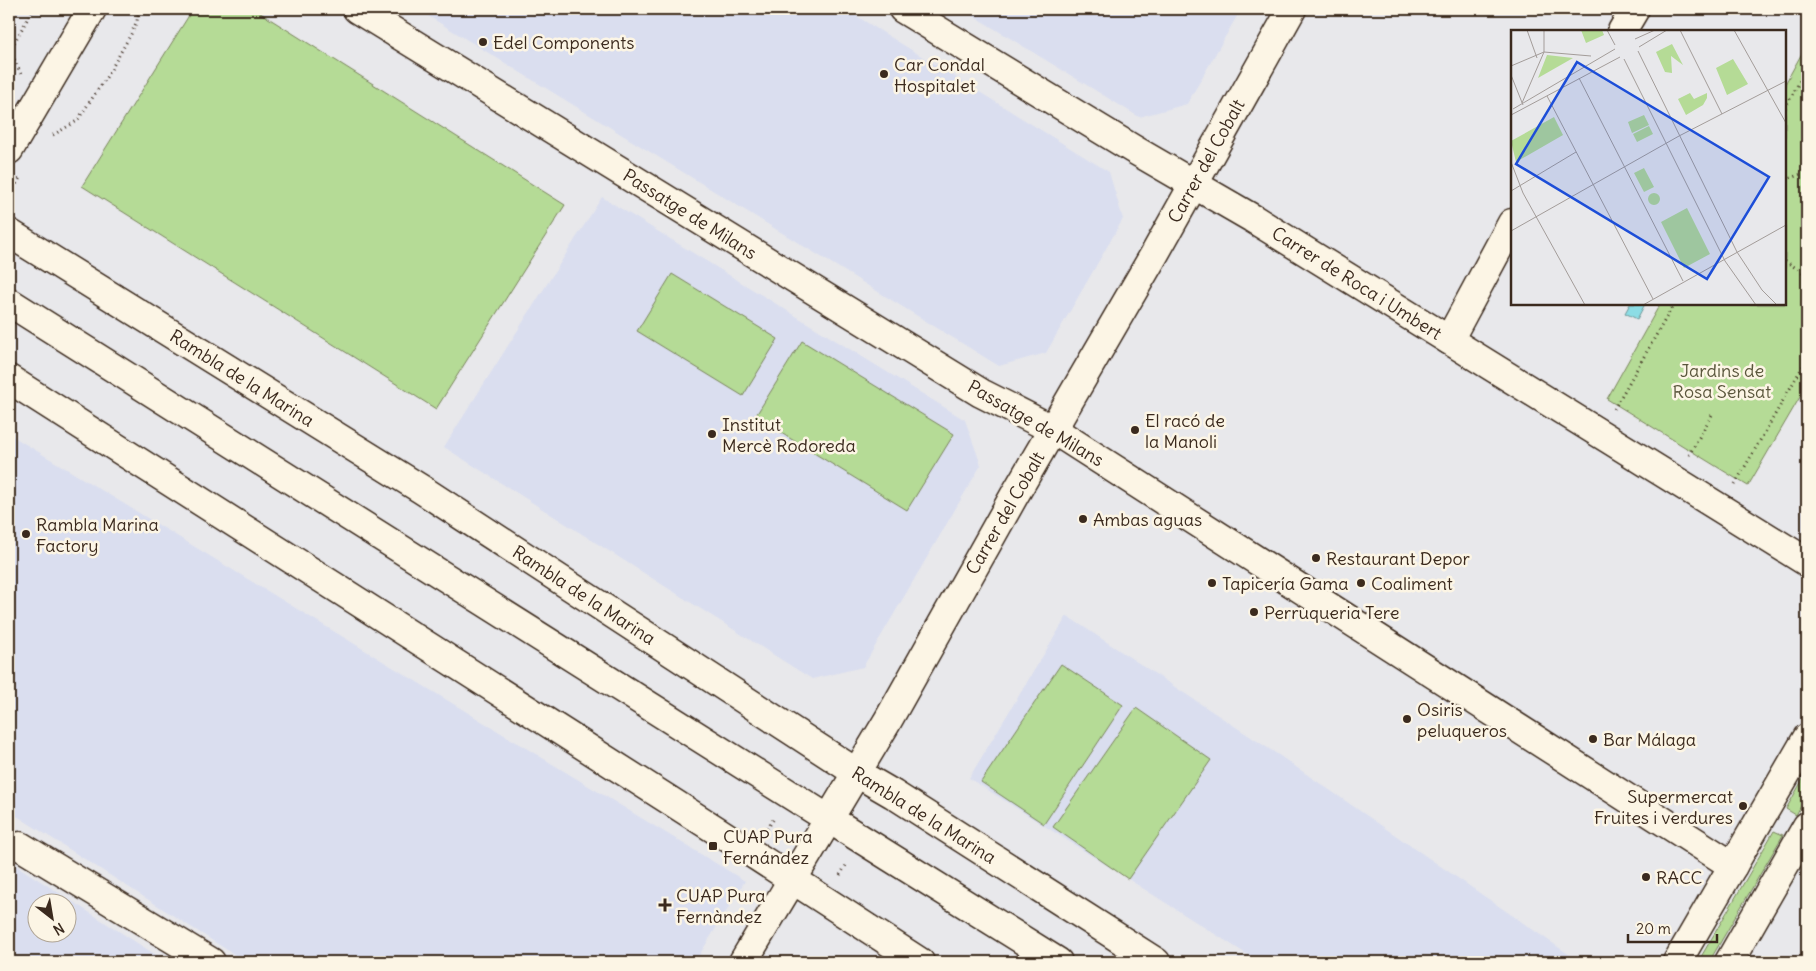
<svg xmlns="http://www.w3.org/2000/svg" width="1816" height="971" font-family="Delius,sans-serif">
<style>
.built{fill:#dadeef;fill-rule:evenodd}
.green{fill:#b5db96;stroke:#78825a}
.water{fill:#8cdde5;stroke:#6c9595}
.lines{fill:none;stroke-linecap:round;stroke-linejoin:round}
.minor-casing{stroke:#3b2a1e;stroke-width:31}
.major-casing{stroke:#3b2a1e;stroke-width:31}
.path{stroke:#3b2a1e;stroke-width:3;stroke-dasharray:1 4;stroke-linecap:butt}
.minor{stroke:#fcf5e5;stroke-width:28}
.major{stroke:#fcf5e5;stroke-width:28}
.poi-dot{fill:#3b2a1e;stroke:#fcf5e5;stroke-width:2}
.labels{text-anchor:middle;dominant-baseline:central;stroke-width:5;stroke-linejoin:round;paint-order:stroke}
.poi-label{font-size:18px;fill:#3b2a1e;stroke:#fcf5e5;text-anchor:start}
.street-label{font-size:18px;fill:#3b2a1e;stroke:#fcf5e5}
.park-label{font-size:18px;fill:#5a563c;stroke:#fcf5e5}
.inset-road{fill:none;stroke:#a39c99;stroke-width:1}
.view{fill:#1d4ed8;fill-opacity:0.15;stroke:#1d4ed8;stroke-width:2.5}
.inset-edge{fill:none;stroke:#3b2a1e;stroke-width:2.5}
</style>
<rect width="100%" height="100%" fill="#e8e8eb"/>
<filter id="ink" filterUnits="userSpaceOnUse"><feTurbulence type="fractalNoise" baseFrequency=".02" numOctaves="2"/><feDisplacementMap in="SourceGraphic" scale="10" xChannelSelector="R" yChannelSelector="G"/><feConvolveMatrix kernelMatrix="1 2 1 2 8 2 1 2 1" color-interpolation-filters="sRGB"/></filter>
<g filter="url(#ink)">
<g class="built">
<path d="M417,9h428l264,163 14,47 -77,134 -47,13z"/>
<path d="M962,9h279l-54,95 -48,13z"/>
<path d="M602,197l363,223 16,45 -118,202 -51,12 -368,-232z"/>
<path d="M9,434l736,447 -50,81h-449l-229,-146 -8,14z"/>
<path d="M1067,616l213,140 300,206h-321l-290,-184z"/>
<path d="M9,861l158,101h-158zM38,904h30v30h-30z"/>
</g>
<g class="green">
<path d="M193,9h61l311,196 -129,204 -354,-223z"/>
<path d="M1807,44v341l-59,101 -141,-87 53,-95h125v-220z"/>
<path d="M672,274l106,65 -35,57 -106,-65z"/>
<path d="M802,341l152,93 -47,76 -152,-93z"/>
<path d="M1061,664l62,41 -79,119 -63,-42z"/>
<path d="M1136,708l75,52 -83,119 -75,-52z"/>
<path d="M1807,772v23l-11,20 -10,-6z"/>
<path d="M1774,831l9,4 -74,127h-11z"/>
</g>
<path class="water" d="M1630,304h15l-8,15 -12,-6z"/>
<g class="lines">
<g class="minor-casing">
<g id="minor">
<path d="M357,9l624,384 71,36 681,437"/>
<path d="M903,9l230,140 119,69 555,344"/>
<path d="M1622,31l13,-22"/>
<path d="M9,150l83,-141"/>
<path d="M9,233l412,256 436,284 36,21 263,168"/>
<path d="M9,302l807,509"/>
<path d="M1449,340l63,-117"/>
<path d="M9,379l707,451 204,132"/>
<path d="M842,827l216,135"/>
<path d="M20,846l191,116"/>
<path d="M743,962l144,-240 127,-226 140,-241 138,-246"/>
</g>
</g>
<g class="major-casing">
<g id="major">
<path d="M1677,962l130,-224"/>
<path d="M1729,962l78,-136"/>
</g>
</g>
<g class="path">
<path d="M21,74l-11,-24 23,-41"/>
<path d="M1785,108l22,-40"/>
<path d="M53,135l24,-14 32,-48 22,-39 6,-13 2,-12"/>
<path d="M1785,180l22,-8"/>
<path d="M9,197l12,-21"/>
<path d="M1785,261l22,14"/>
<path d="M1614,409l60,-105"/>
<path d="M1689,455l24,-42"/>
<path d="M1735,484l72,-125"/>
<path d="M767,829l8,-12"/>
<path d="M840,875l7,-11"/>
</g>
<use href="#minor" class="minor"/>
<use href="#major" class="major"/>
</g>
</g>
<g class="poi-dot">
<circle cx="483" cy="42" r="5"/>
<circle cx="884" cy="74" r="5"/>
<circle cx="1135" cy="430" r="5"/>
<circle cx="712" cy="434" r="5"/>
<circle cx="1083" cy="519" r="5"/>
<circle cx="26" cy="534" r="5"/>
<circle cx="1316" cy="558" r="5"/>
<circle cx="1212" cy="583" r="5"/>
<circle cx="1361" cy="583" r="5"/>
<circle cx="1254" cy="612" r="5"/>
<circle cx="1407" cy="719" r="5"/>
<circle cx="1593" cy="739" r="5"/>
<circle cx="1743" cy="806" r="5"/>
<rect x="708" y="841" width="10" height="10" rx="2.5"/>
<circle cx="1646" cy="877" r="5"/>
<path d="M662.5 897.5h5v5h5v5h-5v5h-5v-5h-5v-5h5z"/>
</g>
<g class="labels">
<g class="poi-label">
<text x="493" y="42">Edel Components</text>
<text x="894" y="64">Car Condal<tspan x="894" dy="21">Hospitalet</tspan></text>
<text x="1145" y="420">El racó de<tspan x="1145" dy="21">la Manoli</tspan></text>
<text x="722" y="424">Institut<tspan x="722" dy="21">Mercè Rodoreda</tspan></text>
<text x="1093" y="519">Ambas aguas</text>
<text x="36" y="524">Rambla Marina<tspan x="36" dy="21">Factory</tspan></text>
<text x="1326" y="558">Restaurant Depor</text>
<text x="1222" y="583">Tapicería Gama</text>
<text x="1371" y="583">Coaliment</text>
<text x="1264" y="612">Perruqueria Tere</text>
<text x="1417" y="709">Osiris<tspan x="1417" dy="21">peluqueros</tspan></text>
<text x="1603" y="739">Bar Málaga</text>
<text x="1733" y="796" text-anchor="end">Supermercat<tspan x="1733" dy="21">Fruites i verdures</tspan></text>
<text x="723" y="836">CUAP Pura<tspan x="723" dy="21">Fernández</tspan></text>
<text x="1656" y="877">RACC</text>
<text x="676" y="895">CUAP Pura<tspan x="676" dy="21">Fernàndez</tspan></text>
</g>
<g class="street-label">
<text transform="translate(1206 161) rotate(-61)">Carrer del Cobalt</text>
<text transform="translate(690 214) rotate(32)">Passatge de Milans</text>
<text transform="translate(1357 283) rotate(32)">Carrer de Roca i Umbert</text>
<text transform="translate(242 378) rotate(32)">Rambla de la Marina</text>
<text transform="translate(1036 423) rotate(30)">Passatge de Milans</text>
<text transform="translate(1005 513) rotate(-60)">Carrer del Cobalt</text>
<text transform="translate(584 595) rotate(33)">Rambla de la Marina</text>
<text transform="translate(924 815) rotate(32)">Rambla de la Marina</text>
</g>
<g class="park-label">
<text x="1722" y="370">Jardins de<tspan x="1722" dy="21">Rosa Sensat</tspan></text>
</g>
</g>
<g transform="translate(1511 30)">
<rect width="275" height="275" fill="#e8e8eb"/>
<path d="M70,0h21l2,5 -18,8zM161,14l11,21 -12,-9 1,17 -7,-1 -9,-20zM36,25l26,3 -35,20zM222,29l15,25 -21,11 -11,-27zM179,63l4,6 13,-6v5l-4,7 -17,10 -8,-16zM133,85l5,10 -17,8 -4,-11zM43,87l9,18 -47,27 -5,-21zM138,96l4,8 -16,8 -4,-8zM133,138l10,19 -10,5 -10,-19zM137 169a6 6 0 1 1 12 0a6 6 0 1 1-12 0ZM176,178l23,46 -26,14 -23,-46z" fill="#b5db96"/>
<path class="inset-road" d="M16,0l10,28M96,0l8,15M169,0l42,84M223,0l52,93M124,9l20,-9M128,17l28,-17M127,21l99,201 25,38 15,15M113,29l101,202 31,44M0,36l33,-14v-22M0,45l12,30M68,48l104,203M36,66l106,203M11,73l22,-51 47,4M2,79l102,-60M0,85l109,-58M0,132l12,31 62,112M0,161l65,-39M0,201l168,-95 107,-55M132,275l143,-80"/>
<path class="view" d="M66,32l192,115 -62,102 -191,-115z"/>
<rect width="275" height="275" class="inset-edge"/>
</g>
<rect width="1816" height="971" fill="none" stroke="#fcf5e5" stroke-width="30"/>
<rect x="15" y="15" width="1786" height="941" fill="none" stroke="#3b2a1e" stroke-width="2" filter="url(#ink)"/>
<g transform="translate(52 918) rotate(149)"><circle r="24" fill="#fcf5e5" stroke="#afa495"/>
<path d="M0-4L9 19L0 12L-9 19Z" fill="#3b2a1e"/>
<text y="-8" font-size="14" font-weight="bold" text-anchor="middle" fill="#3b2a1e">N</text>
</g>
<path d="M1628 934v8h89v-8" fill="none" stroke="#3b2a1e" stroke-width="2.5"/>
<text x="1636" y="934" font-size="15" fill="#3b2a1e" stroke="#fcf5e5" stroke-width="4" paint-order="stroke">20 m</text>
</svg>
